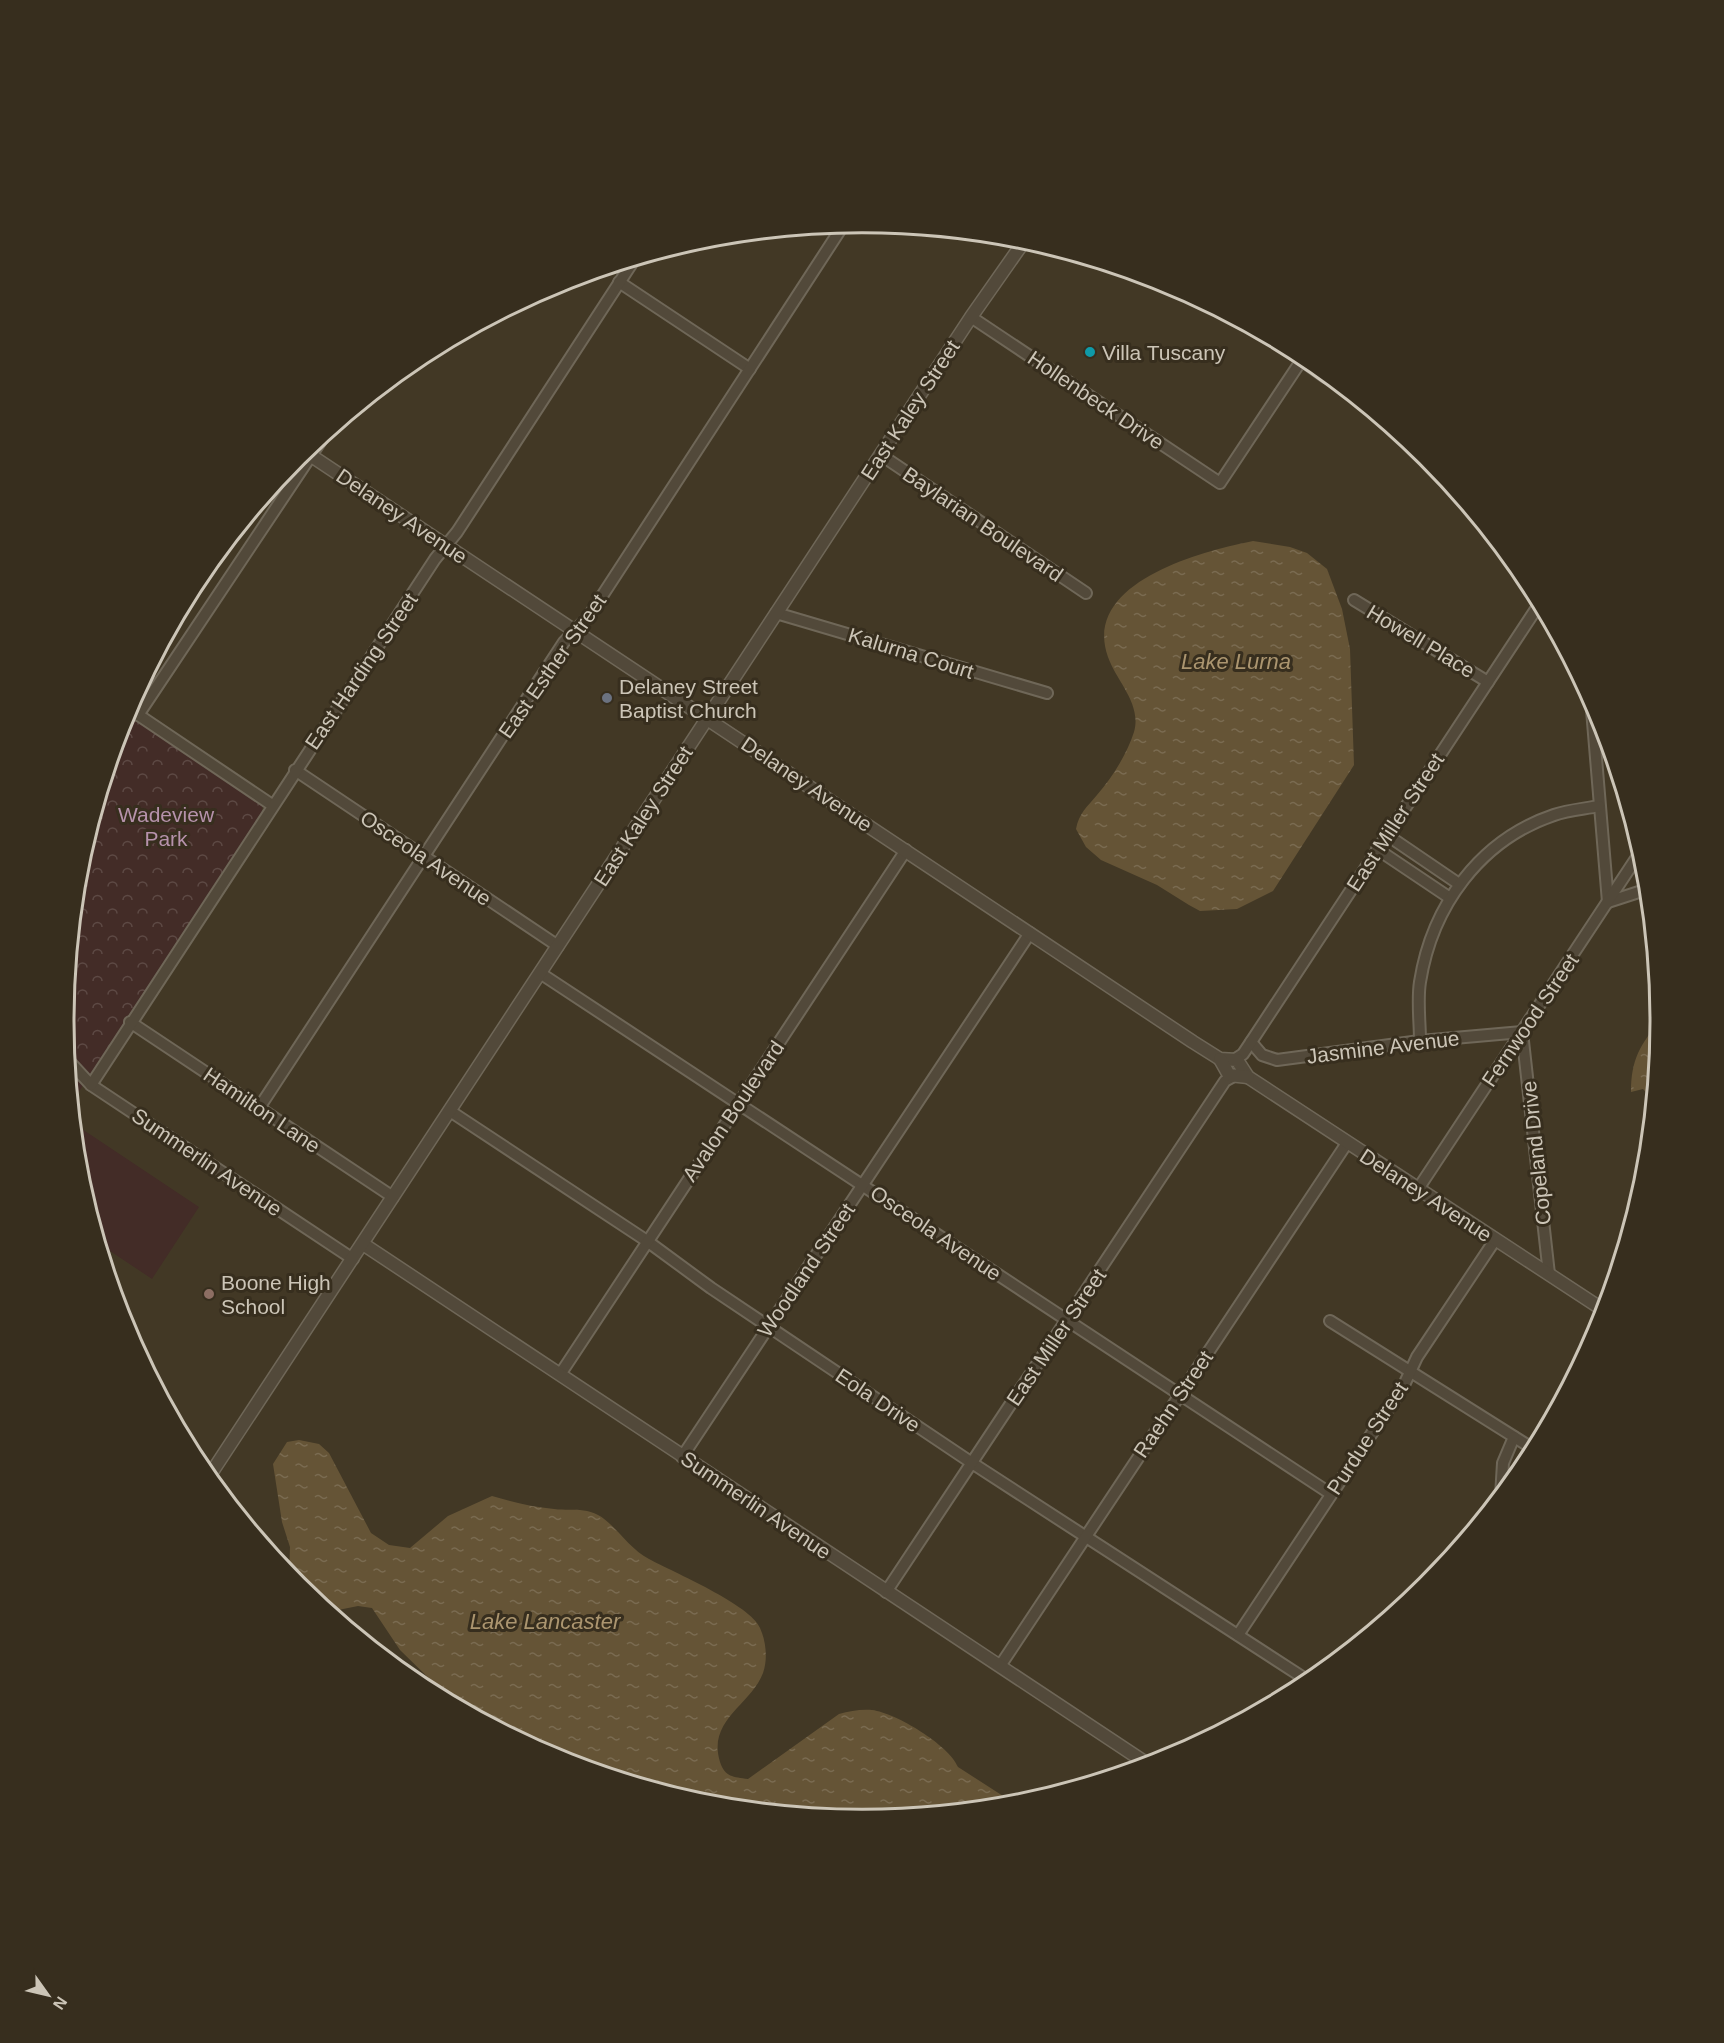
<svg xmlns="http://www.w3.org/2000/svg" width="1724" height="2043" font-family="Arial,sans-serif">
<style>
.forest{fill:url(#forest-crowns)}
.pitch{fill:#432c27}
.water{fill:url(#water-ripples)}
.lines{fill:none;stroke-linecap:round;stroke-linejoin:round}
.minor-casing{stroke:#6f6758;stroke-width:14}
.tertiary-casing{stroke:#6f6758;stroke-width:15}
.primary-casing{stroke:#5e5547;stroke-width:20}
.minor{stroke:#52493a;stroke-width:10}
.tertiary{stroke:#52493a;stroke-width:12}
.primary{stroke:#726858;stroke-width:16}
.culture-dot{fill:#0f9aa8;stroke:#372e1e;stroke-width:2}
.worship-dot{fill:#6b7280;stroke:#372e1e;stroke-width:2}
.education-dot{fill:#8d6e63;stroke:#372e1e;stroke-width:2}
.labels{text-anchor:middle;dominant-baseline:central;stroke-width:6;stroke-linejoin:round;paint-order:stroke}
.poi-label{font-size:21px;fill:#ccc5b7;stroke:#372e1e;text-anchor:start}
.street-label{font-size:21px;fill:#ccc5b7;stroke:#372e1e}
.park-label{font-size:21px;fill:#b692ab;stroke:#372e1e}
.water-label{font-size:22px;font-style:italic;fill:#ab956f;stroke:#372e1e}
.rim{fill:none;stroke:#ccc5b7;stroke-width:3}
</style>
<defs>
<pattern id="forest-crowns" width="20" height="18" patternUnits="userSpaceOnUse" patternTransform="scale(1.5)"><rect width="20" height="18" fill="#432c27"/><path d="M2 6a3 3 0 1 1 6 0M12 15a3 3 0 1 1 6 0" fill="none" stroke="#5d4944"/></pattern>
<pattern id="water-ripples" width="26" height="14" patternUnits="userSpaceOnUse" patternTransform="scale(1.5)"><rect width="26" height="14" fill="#655436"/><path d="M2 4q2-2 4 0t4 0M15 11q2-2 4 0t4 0" fill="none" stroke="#7a6b51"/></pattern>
</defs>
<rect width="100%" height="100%" fill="#423825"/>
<path class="forest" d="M126,712l136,92v10l-186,282 -6,-4 -7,-71 15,-156z"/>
<path class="pitch" d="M73,1123l126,84 -47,72 -54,-36 -20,-66z"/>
<g class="water">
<path d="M1253,541l37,6 17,6 20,16 15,40 8,40 4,116 -81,126 -36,18 -37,2 -11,-6 -32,-20 -56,-25 -15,-13 -10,-18c3,-16 11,-22 21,-34 15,-17 30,-41 37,-63 8,-28 -17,-50 -26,-75 -27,-75 95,-106 145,-116z"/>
<path d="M1661,1020v2l-8,78 -10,-11 -12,3c0,-32 9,-48 30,-72z"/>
<path d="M299,1440l20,4 10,9 42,80 18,12 21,3 38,-32 44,-20c20,6 40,11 62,13 16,2 29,-2 44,6 16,8 31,34 51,44 24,13 102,46 111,69 6,13 8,31 3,45 -12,32 -56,47 -43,89 5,15 13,15 28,17l91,-65c11,-3 22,-5 33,-4 24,3 77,35 86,57l59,38 -155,15 -156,-15 -150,-45 -61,-39 -50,-27 -45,-44 -28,-42 -14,-2 -30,6 -39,-35 1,-30 -8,-25 -9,-58 14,-22z"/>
</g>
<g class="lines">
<g class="minor-casing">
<g id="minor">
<path d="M619,282l131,87"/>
<path d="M971,317l249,166 83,-125"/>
<path d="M881,455l205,138"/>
<path d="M1354,600l134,82"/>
<path d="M776,613l271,80"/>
<path d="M1591,698l17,204"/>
<path d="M128,708l144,97"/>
<path d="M138,715l188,-282"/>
<path d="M295,770l263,176"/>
<path d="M1387,835l72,49"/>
<path d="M1377,849l73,49"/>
<path d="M1608,902l40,-13"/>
<path d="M540,973l791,521"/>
<path d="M130,1022l263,175"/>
<path d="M1522,1032l27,242"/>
<path d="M1420,1041c0,-19 -3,-41 0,-59 12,-76 60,-142 134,-167 14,-5 30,-6 45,-9"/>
<path d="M1251,1042l11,13 15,5 143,-19 102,-9"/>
<path d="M67,1059l24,26 262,174"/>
<path d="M1234,1060l9,-6 8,-12 289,-439"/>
<path d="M91,1085l344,-526 22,-27 177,-272"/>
<path d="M259,1108l305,-466 25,-26 255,-392"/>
<path d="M450,1111l197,130 64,47 261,175 338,219"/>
<path d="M1418,1189l223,-338"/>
<path d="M1330,1321l205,129"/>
<path d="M561,1373l345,-523"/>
<path d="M682,1457l348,-524"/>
<path d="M1501,1496l2,-33 11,-26"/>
<path d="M886,1592l339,-511 9,-5"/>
<path d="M1238,1635l166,-250 13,-28 78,-117"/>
<path d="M1000,1666l347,-523"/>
</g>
</g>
<g class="tertiary-casing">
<g id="tertiary">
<path d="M304,451l889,591 27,17 17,1 11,17 357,234"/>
<path d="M1220,1059l9,16 19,2"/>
<path d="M363,1244l786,521"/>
<path d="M208,1478l763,-1161 54,-77"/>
</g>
</g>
<g class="primary-casing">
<path id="primary" d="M1288,347l38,27"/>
</g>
<use href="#minor" class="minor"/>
<use href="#tertiary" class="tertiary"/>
<use href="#primary" class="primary"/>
</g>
<circle class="culture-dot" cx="1090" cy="352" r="6"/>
<circle class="worship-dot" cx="607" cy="698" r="6"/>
<circle class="education-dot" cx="209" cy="1294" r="6"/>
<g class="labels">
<g class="poi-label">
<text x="1102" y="352">Villa Tuscany</text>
<text x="619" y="686">Delaney Street<tspan x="619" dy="24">Baptist Church</tspan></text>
<text x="221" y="1282">Boone High<tspan x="221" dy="24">School</tspan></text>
</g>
<g class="street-label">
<text transform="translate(1096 400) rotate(34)">Hollenbeck Drive</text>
<text transform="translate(910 410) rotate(-57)">East Kaley Street</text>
<text transform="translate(402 516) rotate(34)">Delaney Avenue</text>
<text transform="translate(983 524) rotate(34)">Baylarian Boulevard</text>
<text transform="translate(1421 641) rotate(31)">Howell Place</text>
<text transform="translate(911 653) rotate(17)">Kalurna Court</text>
<text transform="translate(552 666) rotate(-55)">East Esther Street</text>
<text transform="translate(361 671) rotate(-56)">East Harding Street</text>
<text transform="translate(807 784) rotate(34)">Delaney Avenue</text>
<text transform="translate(643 816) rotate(-57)">East Kaley Street</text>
<text transform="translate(1395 822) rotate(-57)">East Miller Street</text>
<text transform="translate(426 858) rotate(34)">Osceola Avenue</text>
<text transform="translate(1530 1020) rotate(-56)">Fernwood Street</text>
<text transform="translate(1383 1047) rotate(-7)">Jasmine Avenue</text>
<text transform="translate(262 1110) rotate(34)">Hamilton Lane</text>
<text transform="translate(733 1111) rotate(-56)">Avalon Boulevard</text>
<text transform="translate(1536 1153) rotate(-96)">Copeland Drive</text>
<text transform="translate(207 1162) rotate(34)">Summerlin Avenue</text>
<text transform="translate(1426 1195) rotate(33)">Delaney Avenue</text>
<text transform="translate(936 1233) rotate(34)">Osceola Avenue</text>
<text transform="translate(806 1270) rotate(-56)">Woodland Street</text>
<text transform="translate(1056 1337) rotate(-56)">East Miller Street</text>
<text transform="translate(878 1400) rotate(34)">Eola Drive</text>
<text transform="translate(1173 1404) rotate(-56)">Raehn Street</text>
<text transform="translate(1367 1438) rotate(-57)">Purdue Street</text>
<text transform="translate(756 1505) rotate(34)">Summerlin Avenue</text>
</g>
<g class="park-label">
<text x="166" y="814">Wadeview<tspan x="166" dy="24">Park</tspan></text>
</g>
<g class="water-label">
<text x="1236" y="661">Lake Lurna</text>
<text x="545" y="1621">Lake Lancaster</text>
</g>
</g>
<path d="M0 0H1724V2043H0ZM74 1021a788 788 0 1 1 1576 0a788 788 0 1 1-1576 0Z" fill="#372e1e" fill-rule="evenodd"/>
<path class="rim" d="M74 1021a788 788 0 1 1 1576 0a788 788 0 1 1-1576 0Z"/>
<g transform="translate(48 1995) rotate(124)" stroke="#372e1e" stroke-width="4.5" paint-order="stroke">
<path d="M0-4.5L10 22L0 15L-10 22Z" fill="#ccc5b7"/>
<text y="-9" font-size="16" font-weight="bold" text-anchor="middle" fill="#ccc5b7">N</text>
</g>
</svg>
